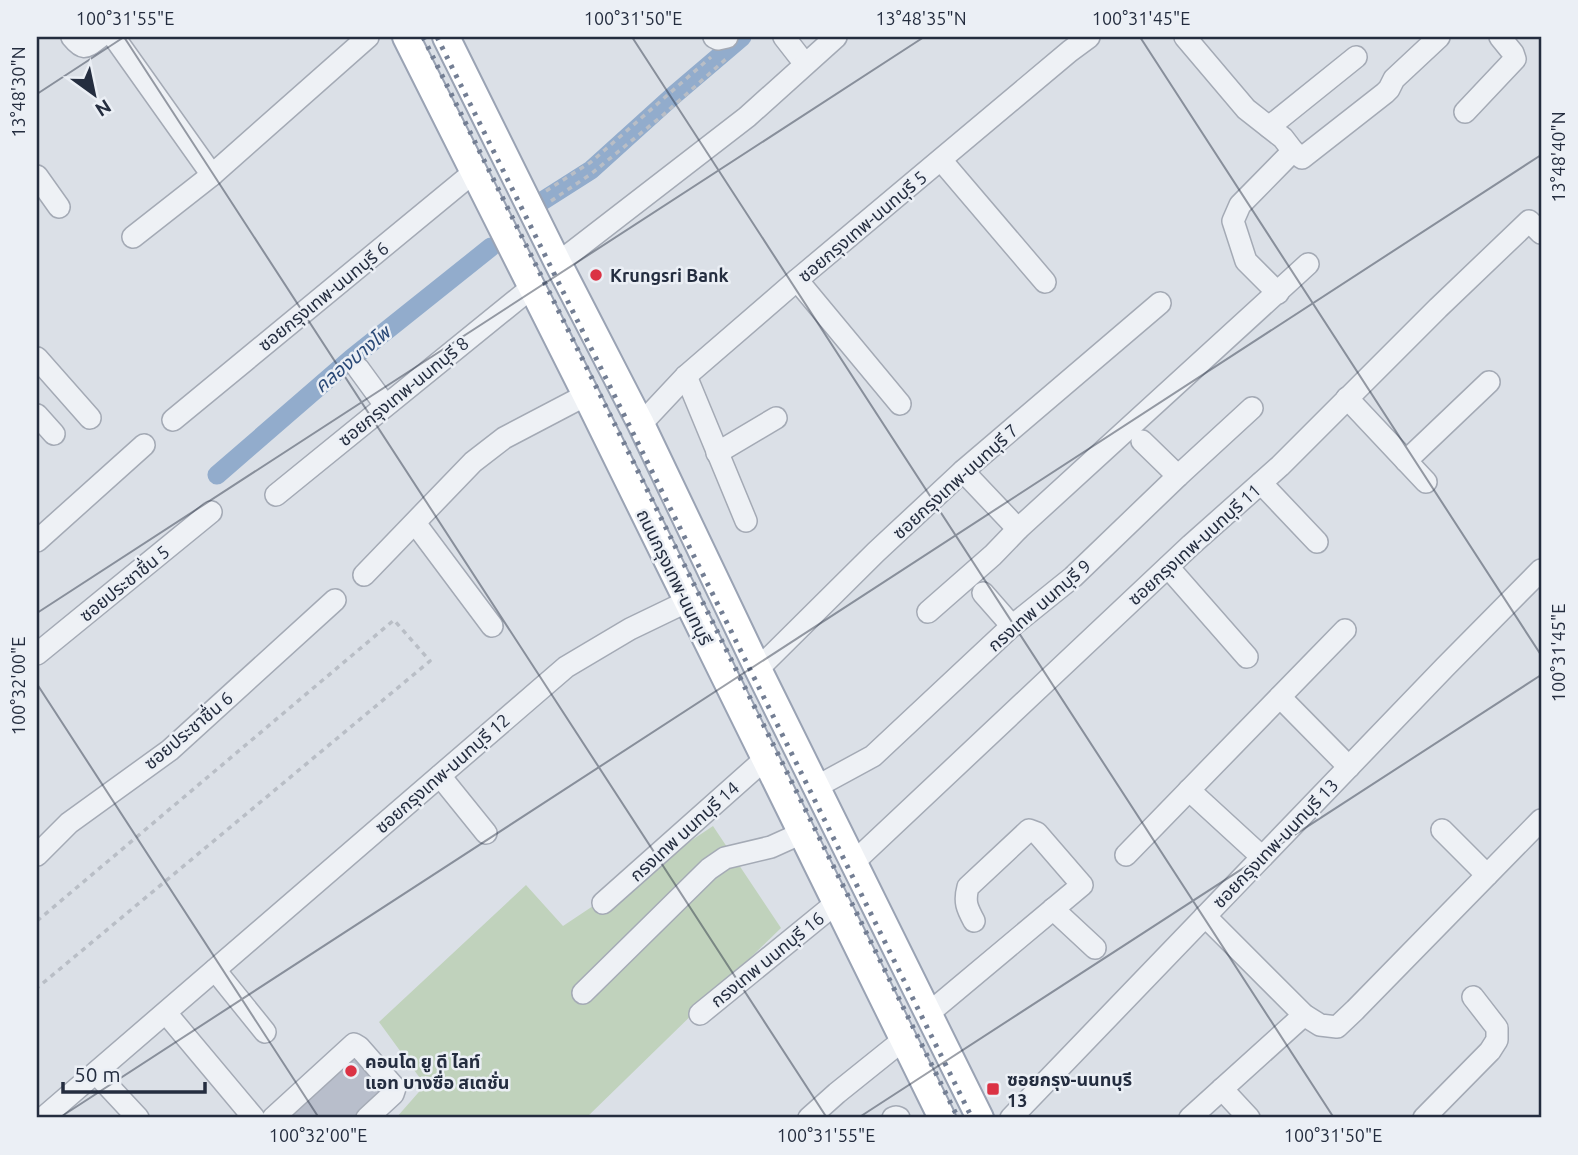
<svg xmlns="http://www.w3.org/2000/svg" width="1578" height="1155" font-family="Ubuntu,'Noto Sans Thai',sans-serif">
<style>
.green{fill:#c0d2bc}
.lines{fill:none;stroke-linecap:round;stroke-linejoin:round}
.canal{stroke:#92accc;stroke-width:19}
.building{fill:#b8becb}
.minor-casing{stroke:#a4aab5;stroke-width:24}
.major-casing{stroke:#9aa3b4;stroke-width:30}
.path{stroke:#b9bec6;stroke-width:3.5;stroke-dasharray:5 5;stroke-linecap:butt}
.minor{stroke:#eef1f5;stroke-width:21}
.major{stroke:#fff;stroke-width:26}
.rail{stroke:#737e93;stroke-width:5;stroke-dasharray:3.5 7;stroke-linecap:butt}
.ticks{fill:none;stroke:#242d3f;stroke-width:2;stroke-opacity:0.45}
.poi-dot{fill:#db3244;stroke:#ebeff5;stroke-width:2.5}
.labels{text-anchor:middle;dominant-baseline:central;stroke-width:5;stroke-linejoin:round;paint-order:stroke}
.street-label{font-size:18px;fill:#242d3f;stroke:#ebeff5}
.poi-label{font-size:18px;font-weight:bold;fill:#242d3f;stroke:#ebeff5;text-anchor:start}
.water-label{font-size:19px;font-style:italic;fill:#2a4977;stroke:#ebeff5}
.neatline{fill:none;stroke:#242d3f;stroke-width:2.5}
.ticks-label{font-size:18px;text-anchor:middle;fill:#242d3f}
</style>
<rect width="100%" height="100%" fill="#dbe0e7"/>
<path class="green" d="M713,826l68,102 -195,190h-190l29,-33 -46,-63 147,-137 37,41z"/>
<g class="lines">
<g class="canal">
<path d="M536,205l55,-35 83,-75 68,-58"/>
<path d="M217,475l135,-117 139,-111"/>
</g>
</g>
<path class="building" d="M352,1053l33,36 -32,29h-72z"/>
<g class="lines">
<g class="minor-casing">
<g id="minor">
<path d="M72,37c12,15 14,10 28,0"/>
<path d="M114,37l98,138"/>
<path d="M714,37l4,2 9,-2"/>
<path d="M784,37l21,27"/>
<path d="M1185,37l61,72 37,29 10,13 9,7 83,-65 4,-4 5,-10 45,-42"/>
<path d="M1465,112l50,-53 -2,-6 -13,-16"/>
<path d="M1269,127l87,-70"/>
<path d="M941,160l104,122"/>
<path d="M37,176l22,31"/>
<path d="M133,237l79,-62 156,-138"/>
<path d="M558,263l189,-146 89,-80"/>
<path d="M797,280l103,124"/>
<path d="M1278,293l-32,-32 -13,-40 7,-16 53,-54"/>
<path d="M37,358l53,60"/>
<path d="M358,368l27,37"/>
<path d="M686,376l60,145"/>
<path d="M1347,398l79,84"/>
<path d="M37,415l17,19"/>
<path d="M173,420l301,-248"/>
<path d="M641,424l45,-48 111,-96 273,-229 19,-14"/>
<path d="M1142,441l36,35"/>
<path d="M717,453l59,-35"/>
<path d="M1406,461l83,-79"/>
<path d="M963,471l55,58"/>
<path d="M1261,483l56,59"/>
<path d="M276,495l255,-207"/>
<path d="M415,523l77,103"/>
<path d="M37,541l107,-96"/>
<path d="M1168,567l79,90"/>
<path d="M364,575l109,-113 31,-24 82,-43"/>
<path d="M983,593l29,33"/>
<path d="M928,612l65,-57 25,-26 290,-265"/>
<path d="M37,654l174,-142"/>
<path d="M758,669l118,-117 87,-81 197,-168"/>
<path d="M1280,697l69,70"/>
<path d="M440,776l46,57"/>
<path d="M816,787l57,-31 139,-130 61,-49 105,-101 74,-68"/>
<path d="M1189,790l73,67"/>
<path d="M1442,830l45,45"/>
<path d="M37,855l32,-32 101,-73 165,-150"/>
<path d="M1126,855l219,-225"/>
<path d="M854,862l337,-317 89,-79 158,-158 91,-87 12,12"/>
<path d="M603,903l162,-144"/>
<path d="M1053,909l42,39"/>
<path d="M1205,916l99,99 16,10 17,2 18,-17 186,-190"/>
<path d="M215,970l50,62"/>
<path d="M583,993l126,-124 16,-11 46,-11 31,-14"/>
<path d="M166,1013l88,105"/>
<path d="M929,1013l153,-128 -45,-52 -8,-3 -61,57c-4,15 -1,21 6,34"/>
<path d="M700,1014l135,-110"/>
<path d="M96,1073l42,45"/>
<path d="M1222,1089l27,29"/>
<path d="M43,1118l523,-451 64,-38 56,-27"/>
<path d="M273,1118l81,-74 5,3 36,41 -2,6 -26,24"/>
<path d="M809,1118l28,-25 66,-53"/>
<path d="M893,1118l3,-1 3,1"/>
<path d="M1011,1118l434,-451 96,-97"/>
<path d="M1190,1118l114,-103"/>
<path d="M1424,1118l66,-67 7,-11v-12l-24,-31"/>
</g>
</g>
<g class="major-casing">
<g id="major">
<path d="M406,37l180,358 356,723"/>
<path d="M446,37l112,226 83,161 117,245 222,449"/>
</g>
</g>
<g class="path">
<path d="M546,191l45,-29 120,-105"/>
<path d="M551,201l40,-27 72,-59 64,-57"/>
<path d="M37,921l357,-301 36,41 -393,327"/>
</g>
<use href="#minor" class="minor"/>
<use href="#major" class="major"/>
<g class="rail">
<path d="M423,37l535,1081"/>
<path d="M437,37l535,1081"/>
</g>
</g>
<path class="ticks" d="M124,37l703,1081M632,37l702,1081M1140,37l401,618M37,94l87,-57M37,613l887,-576M37,684l282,434M59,1118l1482,-963M858,1118l683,-443"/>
<g class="poi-dot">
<circle cx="596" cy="275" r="7"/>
<circle cx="351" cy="1071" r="7"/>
<rect x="986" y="1082" width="14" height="14" rx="3.5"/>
</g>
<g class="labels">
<g class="street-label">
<text transform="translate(862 226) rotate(-40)">ซอยกรุงเทพ-นนทบุรี 5</text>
<text transform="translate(323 296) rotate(-39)">ซอยกรุงเทพ-นนทบุรี 6</text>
<text transform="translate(403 391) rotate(-39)">ซอยกรุงเทพ-นนทบุรี 8</text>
<text transform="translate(955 481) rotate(-42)">ซอยกรุงเทพ-นนทบุรี 7</text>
<text transform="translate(1194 544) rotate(-42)">ซอยกรุงเทพ-นนทบุรี 11</text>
<text transform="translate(675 577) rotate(64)">ถนนกรุงเทพ-นนทบุรี</text>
<text transform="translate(124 583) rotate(-39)">ซอยประชาชื่น 5</text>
<text transform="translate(1039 605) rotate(-41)">กรงเทพ นนทบุรี 9</text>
<text transform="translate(188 730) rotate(-40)">ซอยประชาชื่น 6</text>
<text transform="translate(442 773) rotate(-41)">ซอยกรุงเทพ-นนทบุรี 12</text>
<text transform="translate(684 831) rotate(-42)">กรงเทพ นนทบุรี 14</text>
<text transform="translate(1275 843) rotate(-46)">ซอยกรุงเทพ-นนทบุรี 13</text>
<text transform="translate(767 959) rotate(-39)">กรงเทพ นนทบุรี 16</text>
</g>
<g class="poi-label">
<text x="610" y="275">Krungsri Bank</text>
<text x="365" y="1061">คอนโด ยู ดี ไลท์<tspan x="365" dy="21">แอท บางซื่อ สเตชั่น</tspan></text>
<text x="1007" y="1079">ซอยกรุง-นนทบุรี<tspan x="1007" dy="21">13</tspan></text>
</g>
<g class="water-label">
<text transform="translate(352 359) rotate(-40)">คลองบางโพ</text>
</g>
</g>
<rect width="1578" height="1155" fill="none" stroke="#ebeff5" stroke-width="77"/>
<g transform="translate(94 94) rotate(147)" stroke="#ebeff5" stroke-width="5" paint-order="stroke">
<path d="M0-5L12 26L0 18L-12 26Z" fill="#242d3f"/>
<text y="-10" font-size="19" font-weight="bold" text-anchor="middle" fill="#242d3f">N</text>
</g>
<path d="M63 1082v10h142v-10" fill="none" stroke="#242d3f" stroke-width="3.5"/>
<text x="74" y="1082" font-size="21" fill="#242d3f" stroke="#ebeff5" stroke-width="5" paint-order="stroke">50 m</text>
<rect x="38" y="38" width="1502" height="1078" class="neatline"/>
<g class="ticks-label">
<text x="125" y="25">100°31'55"E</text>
<text x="633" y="25">100°31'50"E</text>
<text x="921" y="25">13°48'35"N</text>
<text x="1141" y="25">100°31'45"E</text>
<text transform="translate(19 92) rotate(-90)" y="6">13°48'30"N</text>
<text transform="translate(1559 157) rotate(-90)" y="6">13°48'40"N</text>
<text transform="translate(1559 653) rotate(-90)" y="6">100°31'45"E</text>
<text transform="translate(19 686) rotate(-90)" y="6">100°32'00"E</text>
<text x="318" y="1142">100°32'00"E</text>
<text x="826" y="1142">100°31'55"E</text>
<text x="1333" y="1142">100°31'50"E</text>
</g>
</svg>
